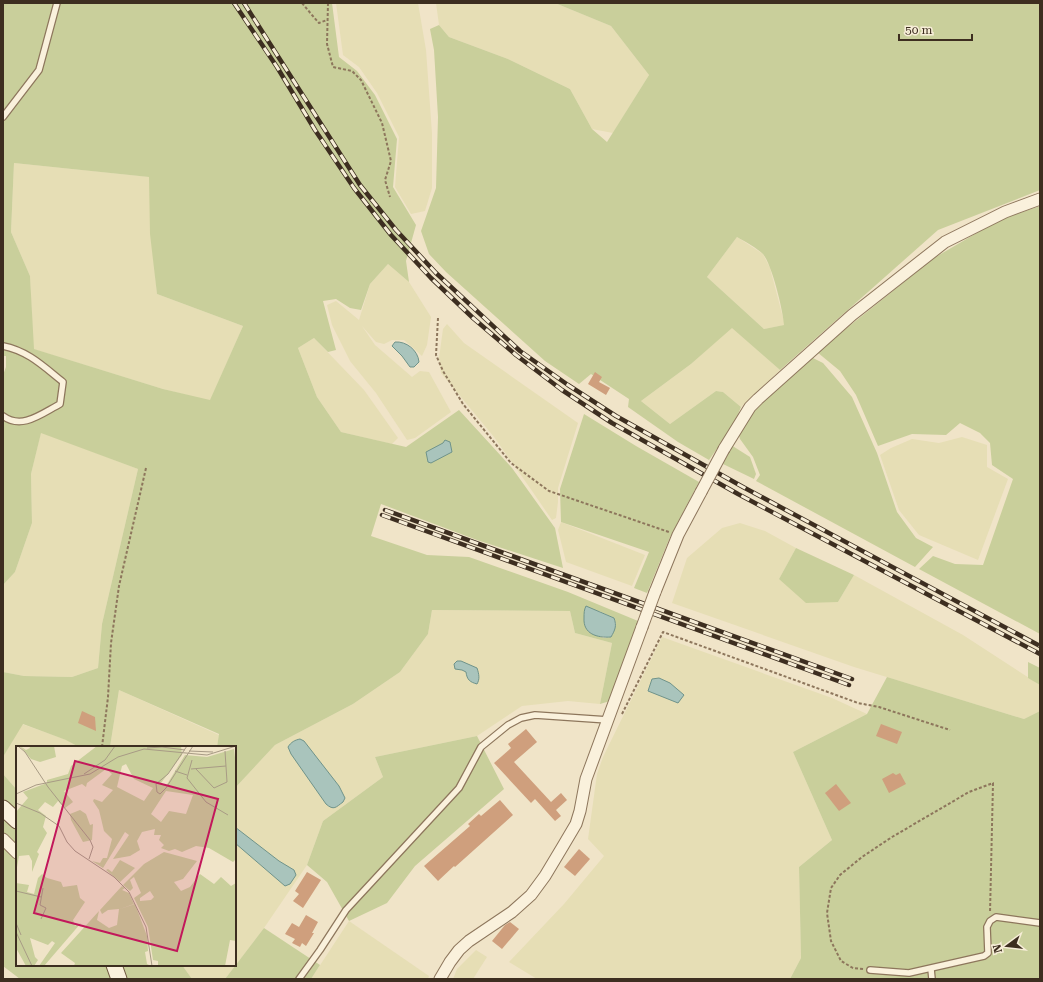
<svg xmlns="http://www.w3.org/2000/svg" width="1043" height="982" font-family="'Roboto Serif',serif">
<style>
.farmland{fill:#e6deb5}
.green{fill:#c9cf9b;fill-rule:evenodd}
.water{fill:#a9c4bc;stroke:#6f938a}
.building{fill:#cf9f7d}
.lines{fill:none;stroke-linecap:round;stroke-linejoin:round}
.service-casing{stroke:#8d765c;stroke-width:8}
.minor-casing{stroke:#8d765c;stroke-width:13}
.secondary-casing{stroke:#6f573f;stroke-width:17}
.path{stroke:#8d765c;stroke-width:2;stroke-dasharray:3 2;stroke-linecap:butt}
.service{stroke:#faf1dc;stroke-width:5.5}
.minor{stroke:#faf1dc;stroke-width:11}
.secondary{stroke:#faf1dc;stroke-width:15}
.rail-casing{stroke:#3d2e20;stroke-width:4.5}
.rail{stroke:#f7eed8;stroke-width:3;stroke-dasharray:9;stroke-linecap:butt}
.minor-bridge-casing{stroke:#8d765c;stroke-width:13;stroke-linecap:butt}
.minor-bridge{stroke:#faf1dc;stroke-width:11}
.inset-road{fill:none;stroke:#a89b85;stroke-width:1}
.view{fill:#c2185b;fill-opacity:0.15;stroke:#c2185b;stroke-width:2}
.inset-edge{fill:none;stroke:#3d2e20;stroke-width:2}
</style>
<rect width="100%" height="100%" fill="#f0e4c8"/>
<g class="farmland">
<path d="M336,3h82l8,47 6,84v54l-7,23 -14,3 -16,-27 4,-50 -22,-44 -18,-26 -16,-12z"/>
<path d="M436,3h119l56,23 38,49 -36,58 -21,-4 -22,-40 -62,-30 -59,-22 -10,-12z"/>
<path d="M14,163l136,14 1,57 6,60 86,32 -33,75 -47,-12 -130,-40 -3,-73 -19,-44z"/>
<path d="M737,237l26,17 7,14 15,57 -21,4 -57,-52z"/>
<path d="M388,264l21,18 22,35 -4,28 -5,11 -18,-16h-12l-8,4 -8,-2 -14,-16 13,19 37,32 8,-6 9,1 22,40 -36,26 -8,2 -31,-47 -26,-32 -18,-36 -5,-20 9,-4 23,19 11,-36z"/>
<path d="M447,324l17,19 114,80 -20,65v14l-2,16 -4,2 -22,-32 -36,-51 -53,-64 -2,-15 4,-29z"/>
<path d="M732,327l48,43 -39,37 -18,-15 -7,-1 -46,33 -29,-23 50,-37z"/>
<path d="M314,338l50,52 34,48 -6,6 -51,-12 -24,-35 -19,-49z"/>
<path d="M41,432l97,37 -36,155 -4,44 -26,9 -48,-1 -21,-4v-87l12,-13 17,-49 -1,-49z"/>
<path d="M962,437l25,8v22l21,12 -30,81 -59,-25 -20,-25 -19,-55 11,-7 21,-9 27,4z"/>
<path d="M561,522l84,33 -13,31 -66,-24 -8,-32z"/>
<path d="M740,523l25,8 31,17 -17,31 59,23 16,-27 109,60 77,50v26l-16,8 -170,-52 -182,-64 15,-45 35,-30z"/>
<path d="M432,610l138,1 5,22 37,10 -12,61 -32,-3 -46,5 -45,30 -102,21 8,20 -60,44 -16,44 -43,63 -39,51h-33l-10,-14h53v-177l40,-43 78,-41 47,-32 28,-38z"/>
<path d="M662,637l170,61 35,16 -74,38 39,88 -33,27 2,91 -11,21h-253l-28,-17 55,-58 40,-48 -16,-17 9,-65 6,-17z"/>
<path d="M119,690l100,45 -2,12h-107z"/>
<path d="M22,724l45,16 12,7h-62v43l-14,-16v-17z"/>
<path d="M349,921l80,55 -1,3h-117z"/>
<path d="M476,950l11,7 -14,22h-20l4,-10z"/>
</g>
<g class="green">
<path d="M3,3h329l7,54 18,14 18,24 22,44 -4,48 23,38 -10,36 3,21 -21,-18 -18,20 -9,26 -11,-2 -14,-9 -13,2 13,49 -8,2 -14,-14 -16,10 19,49 24,35 65,15 53,-37 53,58 43,60 8,40 -86,-28 -96,-36 -10,32 56,19 42,2 99,35 70,29 -28,80 -10,3 12,-61 -37,-10 -5,-22 -138,-1 -4,24 -28,38 -47,32 -78,41 -40,43v-41h-18l2,-13 -100,-44 -9,57h-31l-13,-7 -43,-16 -20,33v-85l21,4 48,1 26,-9 4,-44 36,-155 -97,-36 -10,41 1,49 -17,49 -12,13v-210l3,-8v-11h-3zM14,163l135,14 1,57 7,60 86,32 -33,74 -47,-11 -129,-40 -4,-73 -19,-44zM599,611l15,7 2,6 -5,13 -7,1 -14,-5z"/>
<path d="M555,3h485v187l-102,40 -158,140 -48,-42 -41,36 -50,37 29,23 46,-33 7,1 18,15 -8,19 -24,34 -31,-18 -50,-35 1,-8 -38,-25 -12,10 -34,-23 -99,-89 -17,-18 -8,-23 15,-43 2,-71 -4,-67 -4,-21 9,-4 10,12 59,22 62,30 22,40 15,13 42,-67 -38,-49zM737,237c7,4 20,11 26,17 9,11 20,56 21,71l-20,4 -57,-52z"/>
<path d="M1040,206v428l-121,-65 14,-13 22,8 28,1 30,-86 -21,-14 -2,-22 -10,-10 -20,-10 -14,12 -34,-1 -34,12 -22,-51 -16,-24 -23,-19 117,-94 65,-38z"/>
<path d="M813,358l10,5 29,34 25,56 20,59 19,26 17,9 -18,20 -159,-86 4,-6 -7,-18 -13,-18 -2,-7 14,-23z"/>
<path d="M584,414l52,32 63,36 -29,55 -23,56 -13,-5 15,-36 -88,-30 -1,-33z"/>
<path d="M731,445l19,12 6,17 -2,5 -31,-15z"/>
<path d="M796,548l58,27 -16,27 -32,1 -27,-24z"/>
<path d="M1028,662l12,6v17l-12,-7z"/>
<path d="M887,677l137,42 16,-8v268h-250l11,-21 -2,-91 33,-27 -39,-88 74,-38z"/>
<path d="M477,736l27,53 -89,77 -28,37 -38,18 -22,-39 -20,-17 16,-44 60,-44 -8,-20z"/>
<path d="M3,774l14,16v175h165l10,14h-172l-17,-13z"/>
<path d="M264,928l56,37 -9,14h-86z"/>
</g>
<g class="water">
<path d="M395,342c11,-1 23,8 24,20l-5,5h-4l-8,-11 -10,-10z"/>
<path d="M445,440l5,2 2,10 -21,11 -3,-1 -2,-10 17,-9z"/>
<path d="M586,606l28,12c3,8 1,12 -3,19 -14,1 -28,-3 -27,-19 0,-5 0,-8 2,-12z"/>
<path d="M457,661h4l16,7c2,6 3,11 0,16 -7,-2 -10,-4 -11,-12l-4,-2 -7,-1 -1,-5z"/>
<path d="M659,678l11,5 14,12 -6,8 -30,-12 4,-12z"/>
<path d="M300,739l4,2 35,45 6,12 -2,4c-7,5 -9,9 -17,2l-35,-50 -3,-7c3,-5 7,-7 12,-8z"/>
<path d="M235,827l44,34 15,9 2,5 -6,9 -5,2 -50,-43z"/>
</g>
<g class="building">
<path d="M595,372l7,5 -3,5 11,6 -4,7 -18,-11z"/>
<path d="M82,711l13,6 1,14 -18,-8z"/>
<path d="M881,724l21,8 -5,12 -21,-8z"/>
<path d="M526,729l11,13 -23,20 37,40 10,-9 6,7 -11,10 5,6 -6,5 -20,-22 -4,4 -37,-40 17,-15 -3,-4z"/>
<path d="M893,773l3,2 4,-2 6,11 -17,9 -7,-14z"/>
<path d="M836,784l15,19 -12,8 -14,-18z"/>
<path d="M500,800l13,15 -58,52 -1,-1 -16,15 -14,-15 46,-40 -2,-2 11,-10 2,2z"/>
<path d="M579,849l11,10 -15,17 -11,-9z"/>
<path d="M307,872l14,8 -18,28 -10,-7 6,-7 -4,-3z"/>
<path d="M306,915l12,7 -6,11h2l-8,13 -4,-3 -2,4 -8,-4 3,-4 -10,-5 7,-11 7,4z"/>
<path d="M510,922l9,7 -17,20 -10,-8 13,-16z"/>
</g>
<g class="lines">
<g class="service-casing">
<g id="service">
<path d="M3,117l36,-47 18,-67"/>
<path d="M3,346c25,5 40,20 60,36l-3,22c-19,10 -38,26 -57,12"/>
<path d="M931,969l1,10"/>
<path d="M870,970l39,3 75,-17 4,-3 -1,-26 3,-6 6,-4 44,6"/>
<path d="M299,979l21,-29 26,-40 113,-122 22,-41 27,-22 13,-7 14,-3 73,5"/>
</g>
</g>
<g class="minor-casing">
<g id="minor">
<path d="M724,449l26,-42 8,-8 94,-84 93,-73 60,-30 35,-13"/>
<path d="M655,592l23,-57 23,-43"/>
<path d="M3,839l14,14"/>
<path d="M440,979l10,-17 9,-12 10,-9 43,-29 19,-17 14,-19 18,-30 13,-22 4,-13 6,-32 56,-152"/>
</g>
</g>
<g class="secondary-casing">
<g id="secondary">
<path d="M3,808l14,13"/>
<path d="M114,965l5,14"/>
</g>
</g>
<g class="path">
<path d="M302,3l10,12 7,8 8,-3"/>
<path d="M328,3l-1,41 6,23 19,4 9,9 21,43 9,38 -6,19 5,17"/>
<path d="M438,318l-2,37 7,16 20,33 48,59 38,28 120,41"/>
<path d="M622,714l41,-82 195,71 21,4 71,23"/>
<path d="M102,747l6,-50 3,-54 8,-57 27,-118"/>
<path d="M863,969l-10,-1 -12,-7 -10,-20 -4,-28 4,-25 9,-13 22,-18 30,-20 77,-45 24,-9 -3,130"/>
</g>
<use href="#service" class="service"/>
<use href="#minor" class="minor"/>
<use href="#secondary" class="secondary"/>
<g class="rail-casing">
<g id="rail">
<path d="M234,3l43,64 38,63 39,58 37,47 40,43 42,40 43,37 46,35 50,33 126,71 302,160"/>
<path d="M244,3l116,182 36,45 40,43 84,78 48,34 48,31 127,71 297,159"/>
<path d="M385,510l467,169"/>
<path d="M382,515l467,170"/>
</g>
</g>
<use href="#rail" class="rail"/>
<g class="minor-bridge-casing">
<g id="minor-bridge">
<path d="M701,492l23,-43"/>
<path d="M642,627l13,-35"/>
</g>
</g>
<use href="#minor-bridge" class="minor-bridge"/>
</g>
<g transform="translate(16 746)">
<rect width="220" height="220" fill="#f0e4c8"/>
<path d="M4,0l6,4 4,-2 -1,-2h25l2,11 -16,5 -9,-3zM81,0h84l1,9 -21,28 5,3 19,-31 22,2 27,-8 2,17v93l-3,3 -24,-14 -13,-2 -14,6 -7,-3 -6,2 -8,-3 3,-3 -5,-5 2,-5h-7l1,-6 -13,3 -5,9 3,9 -10,6 -17,3 16,-24 -4,-3 -22,36 -11,-7 8,2 3,-5h4l5,-19 -8,-8 -5,-21 -6,-9 1,-2 8,3 11,-12 -11,-5 10,-11 -6,-5 -19,14 -1,4 -4,-3 -18,7 9,11 -8,6 -7,-7 -5,6 -8,-5 -7,8 8,6 -3,11 4,6 -10,19 2,2 -7,18v-11l-3,-6 -10,1 -3,17v-61l12,-14 -5,-6 24,-9v-3l21,-6 3,-8zM110,18l8,15 19,9 -9,13 -27,-14 5,-21zM150,45l27,4 -7,19 -17,-3 -8,11 -10,-8zM64,64l6,4 4,11 3,-1 -1,16 -9,2 -12,-22 -1,-6zM148,106l33,9 -14,18 -9,3 7,9 9,-4 10,-13 14,10 7,-7 10,9 5,-3v58l-6,-1 -5,26h-67v-5l-5,-1 -5,-33 -14,-29 7,-5 -7,-16 -4,3 3,8 -3,3 -7,-6 21,-21zM134,145l4,6 -3,3 -11,1v-3zM104,114l15,8 -15,14 -14,-12 2,-1 4,3zM26,128l5,4 14,4 2,5 14,-2 3,13 5,4 -12,18 2,6 6,-3 -37,43h-5l16,-23 -3,-2 -4,4 -18,-7 5,19 3,3 -4,6h-8l-10,-18v-65l13,2 -2,7 7,2 4,-16zM106,140l3,2 -3,2 7,3 5,11 -14,5 15,-5 12,32 1,15 -3,1 2,12 4,2h-77l1,-3 -14,-10 38,-42 -2,9 12,8 8,-3 2,-16 -11,1 -6,4 -2,-4z" fill="#c9cf9b" fill-rule="evenodd"/>
<path class="inset-road" d="M2,0l7,6 23,35 42,53 3,7 -4,12M171,0l-19,28 -12,10 1,8 3,2 6,-6 27,-42M131,2l15,-1 23,3M173,5l24,1M176,14l-5,18 19,24 22,13M175,23l35,-3M180,23l18,19 13,-6 -2,-31M159,25l12,4M68,28l21,-14 10,-14M0,48l20,-9 54,-11 28,-17 26,-8 63,6 29,-9M0,57l24,10 19,13 8,16 8,9 39,26 15,15 17,35 6,39M0,145l25,6M25,173l5,-11 -6,-3 3,-17M0,177l5,12M0,186l16,34"/>
<path class="view" d="M59,15l143,38 -41,152 -143,-38z"/>
<rect width="220" height="220" class="inset-edge"/>
</g>
<rect width="1043" height="982" fill="none" stroke="#3d2e20" stroke-width="8"/>
<g transform="translate(1007 946) rotate(255)" stroke="#f7eed8" stroke-width="3" paint-order="stroke">
<path d="M0-3L7 15L0 10L-7 15Z" fill="#3d2e20"/>
<text y="-6" font-size="11" font-weight="bold" text-anchor="middle" fill="#3d2e20">N</text>
</g>
<path d="M899 34v6h73v-6" fill="none" stroke="#3d2e20" stroke-width="2"/>
<text x="905" y="34" font-size="12" fill="#3d2e20" stroke="#f7eed8" stroke-width="3" paint-order="stroke">50 m</text>
</svg>
